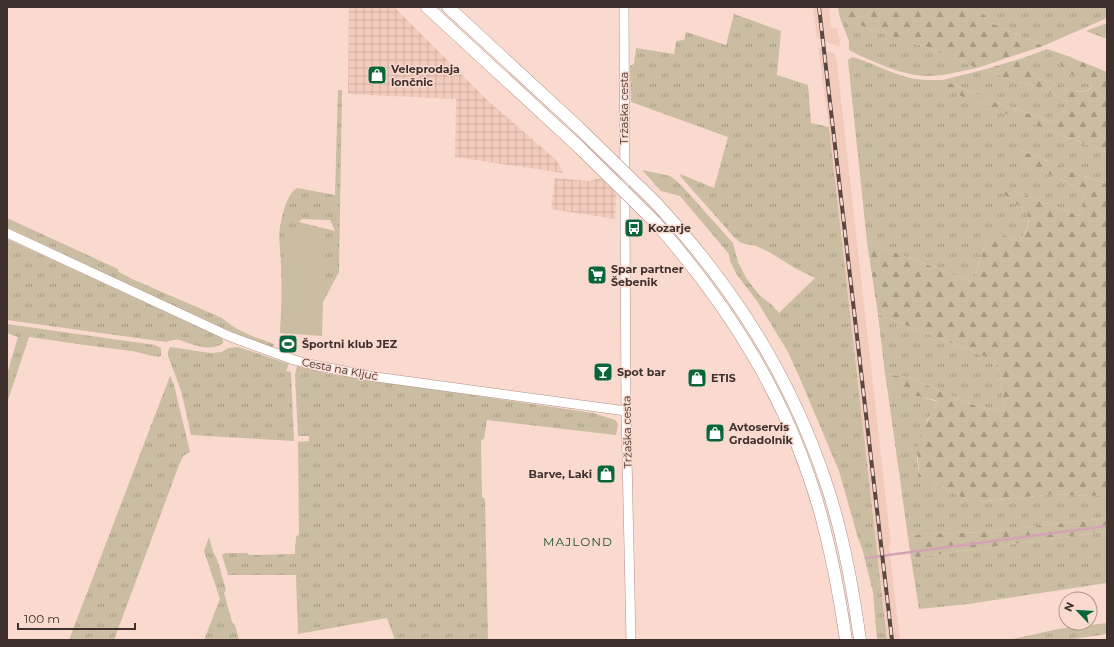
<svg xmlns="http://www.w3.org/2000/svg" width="1114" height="647" font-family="Montserrat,sans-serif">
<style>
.built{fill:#f3cbbd}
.industrial{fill:url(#industrial-grid)}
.grass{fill:url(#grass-tufts);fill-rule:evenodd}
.forest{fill:url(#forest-firs)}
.pitch{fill:#cabda1}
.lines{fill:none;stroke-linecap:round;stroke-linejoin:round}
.stream{stroke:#d4a2b5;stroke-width:2.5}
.secondary-casing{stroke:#b19388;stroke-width:10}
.highway-casing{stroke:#b19388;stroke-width:13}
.secondary{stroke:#fff;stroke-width:9}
.highway{stroke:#fff;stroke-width:12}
.rail-casing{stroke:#594944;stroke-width:4}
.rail{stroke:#fad9ce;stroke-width:2.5;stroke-dasharray:8;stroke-linecap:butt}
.highway-bridge-casing{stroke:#b19388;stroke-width:13;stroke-linecap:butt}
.highway-bridge{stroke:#fff;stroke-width:12}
.labels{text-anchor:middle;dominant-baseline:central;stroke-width:3;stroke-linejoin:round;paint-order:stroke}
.poi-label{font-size:11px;font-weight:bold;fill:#3e312d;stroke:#fad9ce;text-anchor:start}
.street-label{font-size:11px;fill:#3e312d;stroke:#fad9ce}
.neighbourhood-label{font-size:12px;letter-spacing:1px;fill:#185131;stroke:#fad9ce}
</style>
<defs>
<pattern id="industrial-grid" width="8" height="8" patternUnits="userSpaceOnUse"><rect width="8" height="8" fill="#f3cbbd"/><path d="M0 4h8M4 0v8" fill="none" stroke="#d1afa3"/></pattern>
<pattern id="grass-tufts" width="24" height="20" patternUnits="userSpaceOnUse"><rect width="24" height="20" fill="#cabda1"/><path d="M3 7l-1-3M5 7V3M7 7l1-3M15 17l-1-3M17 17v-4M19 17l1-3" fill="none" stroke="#a59a84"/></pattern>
<pattern id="forest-firs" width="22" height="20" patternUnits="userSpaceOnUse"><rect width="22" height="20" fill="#cabda1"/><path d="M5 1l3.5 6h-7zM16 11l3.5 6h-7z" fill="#a59a84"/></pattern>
</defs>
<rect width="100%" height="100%" fill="#fad9ce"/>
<g class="built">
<path d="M813,7h16l2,20 6,2 3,12 -1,6 -22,-9z"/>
<path d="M818,47l17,7 2,9 54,482 -2,1 11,94h-13l-58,-513z"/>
</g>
<g class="industrial">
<path d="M349,7h45l91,91 71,62 5,8 2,5 -108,-16 1,-58 -108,-5z"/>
<path d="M617,174l-2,45 -64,-10 4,-31 34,3z"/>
</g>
<g class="grass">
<path d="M959,7h148v11l-64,28 -52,-23z"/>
<path d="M734,14l47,17 -4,44 31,10 3,38 18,4 58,513h-10l-4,-48 -11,-44 -4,-10 -19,-67 -38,-90 -13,-29 -31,-51 -20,-26 -7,-14 -1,-7 -49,-58 -19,-5 -19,-21 28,6 11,9 52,58 5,19 8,16 14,18 11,8 8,9 36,-35 -20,-10 -26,-16 -13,-6 -15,-3 -7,-6 -53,-60 -1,-3 34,14 14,-51 -97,-35 -1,-36 4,-2 2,-16 38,6 2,-13 8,-1 2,-8 40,13z"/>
<path d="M840,18l68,24 15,4 54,22c-17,3 -35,9 -52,8 -24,-1 -54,-15 -76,-26v-9z"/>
<path d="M1107,23v16l-21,-8z"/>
<path d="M1047,49l18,6 -5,9 6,7 26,14c-6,14 -32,2 -42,-3 -5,-1 -11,-3 -15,-6 -5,-5 -8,-12 -12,-18z"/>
<path d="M852,57c26,7 50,24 78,23l4,5 137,54 36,13v32l-35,-12 -14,-7 -38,-15 -5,7 26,14 24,10 18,12c1,9 0,16 -4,23l-65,-25 -10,3 24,19c1,12 -1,19 -9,28l-22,-8 -11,9 -13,40 -106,-40 -19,-182z"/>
<path d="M986,69l26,12 23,5 32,15 -3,10 -8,12 -61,-21 -52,-22z"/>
<path d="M338,90h4l-3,182 -32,60 -25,-4c-1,-20 0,-41 -1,-61 0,-13 -3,-28 -1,-41 3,-12 6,-31 17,-38l38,7zM302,219l28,1 5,11 -36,-9z"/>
<path d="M7,218l111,51 1,3 13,7 90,39c14,13 34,20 52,26v2l-2,2 -15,-5 -74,-33 -176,-83z"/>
<path d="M7,239l213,98 3,3v3c-12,10 -31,1 -44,-3 -5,-1 -9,1 -13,2l-159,-22z"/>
<path d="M878,314l118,47 9,47 -2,3 -27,-5 -69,-29 -22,-3z"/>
<path d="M7,324l148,21 6,3v8l-4,1 -25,-6 -47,-6 -56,-8 -22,66v-29l11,-37 -11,-4z"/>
<path d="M170,347l40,6 12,-1 6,-4 10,-1 51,17 -3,7 5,1 3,69 -103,-6 -9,-41 -6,-17 -8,-21v-4z"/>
<path d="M297,366l32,8 244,36 20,3 22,7 3,4 -2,11 -129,-15 -3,19 -3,1v4l1,53 3,2 3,141h-93l-8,-22 -89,16 -2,-59h-68l-6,-20 3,-2h22l2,2 46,-1 1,-18 3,-1 -1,-93 11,-1v-5h-11l-3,-62z"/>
<path d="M170,376l4,9 16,67 -7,4 -4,9 -65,175h-45z"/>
<path d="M887,386l51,16 -5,10 -6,8 -10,38 2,20 26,10 25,14h8l77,-8 33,2 19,-1v23l-120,14 -65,2 -14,3z"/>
<path d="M1107,531v52l-139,21 -49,5 -8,-51z"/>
<path d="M209,537l4,15 4,7 9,31 -2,3 8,29 3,3 4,15h-35l16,-41 -16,-48z"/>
<path d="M1107,623v11l-40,6h-62l13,-2 40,-9z"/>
</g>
<g class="forest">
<path d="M838,7h121l26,8 6,8 52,23 -66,22 -54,-22 -15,-4 -68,-24z"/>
<path d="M1065,55l42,17v80l-36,-13 -138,-54 -3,-5h13l52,22 61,21 8,-12 3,-10 -32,-15 -23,-5 -26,-12 37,-11c4,6 7,13 12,18 4,3 10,5 15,6 9,4 37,18 42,3l-26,-14 -6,-7z"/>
<path d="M1020,150l38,15 14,7 35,12v311l-19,1 -33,-2 -77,8h-8l-25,-14 -27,-10c2,-12 -2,-23 0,-34 4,-18 13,-27 20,-42l-3,-2 -18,-4 -30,-10 -2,-12 22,3 69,29 27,5 2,-3 -9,-47 -118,-47 -11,-72 106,40 16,-49h8l22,8c9,-8 10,-16 9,-28l-24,-19 2,-4 8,1 65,25c4,-7 5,-14 4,-23l-18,-12 -24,-10 -26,-14 2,-6z"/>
<path d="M1107,518v13l-196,27 -3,-21 14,-3 65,-2z"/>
</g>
<path class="pitch" d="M285,230l40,2 -3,104 -42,-3z"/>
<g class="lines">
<path class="stream" d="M866,558l241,-32"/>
<g class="secondary-casing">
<g id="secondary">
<path d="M624,7l2,404 5,229"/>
<path d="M7,233l224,104 63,23 20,5 55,11 257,35"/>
</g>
</g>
<g class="highway-casing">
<g id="highway">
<path d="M427,7l153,141"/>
<path d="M448,7l131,121"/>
<path d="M655,202c79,85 137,176 173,287 16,49 25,100 32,151"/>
<path d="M655,222c77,87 135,181 166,293 11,41 19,83 25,125"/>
</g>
</g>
<use href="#secondary" class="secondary"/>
<use href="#highway" class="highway"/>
<g class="rail-casing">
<path id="rail" d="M819,7l73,633"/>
</g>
<use href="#rail" class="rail"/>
<g class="highway-bridge-casing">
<g id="highway-bridge">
<path d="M579,128l76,74"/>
<path d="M580,148l75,74"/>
</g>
</g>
<use href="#highway-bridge" class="highway-bridge"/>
</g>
<defs>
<g id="shop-square" transform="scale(1)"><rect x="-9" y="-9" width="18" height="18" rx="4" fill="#08663a" stroke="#fad9ce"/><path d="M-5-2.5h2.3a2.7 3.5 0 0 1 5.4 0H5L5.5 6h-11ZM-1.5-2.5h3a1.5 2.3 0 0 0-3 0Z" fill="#fff"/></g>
<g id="bus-square" transform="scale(1)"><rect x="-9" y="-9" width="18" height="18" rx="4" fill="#08663a" stroke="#fad9ce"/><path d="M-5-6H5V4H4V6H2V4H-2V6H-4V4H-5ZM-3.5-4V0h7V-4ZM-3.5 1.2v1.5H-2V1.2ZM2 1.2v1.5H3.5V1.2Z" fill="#fff"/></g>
<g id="supermarket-square" transform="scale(1)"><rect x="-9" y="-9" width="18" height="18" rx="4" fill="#08663a" stroke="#fad9ce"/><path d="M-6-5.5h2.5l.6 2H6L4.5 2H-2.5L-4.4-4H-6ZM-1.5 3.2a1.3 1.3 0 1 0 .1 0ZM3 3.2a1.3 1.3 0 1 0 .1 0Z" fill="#fff"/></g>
<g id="stadium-square" transform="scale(1)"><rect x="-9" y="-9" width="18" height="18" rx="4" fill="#08663a" stroke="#fad9ce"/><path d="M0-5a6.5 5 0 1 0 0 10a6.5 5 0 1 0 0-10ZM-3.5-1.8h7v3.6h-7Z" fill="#fff"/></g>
<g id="bar-square" transform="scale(1)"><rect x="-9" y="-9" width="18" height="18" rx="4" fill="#08663a" stroke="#fad9ce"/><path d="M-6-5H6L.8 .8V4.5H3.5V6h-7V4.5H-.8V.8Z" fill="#fff"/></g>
</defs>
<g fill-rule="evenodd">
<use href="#shop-square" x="377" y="75"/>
<use href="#bus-square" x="634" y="228"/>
<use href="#supermarket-square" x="597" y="275"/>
<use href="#stadium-square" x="288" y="344"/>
<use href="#bar-square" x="603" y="372"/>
<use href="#shop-square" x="697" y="378"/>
<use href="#shop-square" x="715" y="433"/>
<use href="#shop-square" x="606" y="474"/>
</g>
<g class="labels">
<g class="poi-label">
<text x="391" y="69">Veleprodaja<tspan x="391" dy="13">lončnic</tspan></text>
<text x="648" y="228">Kozarje</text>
<text x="611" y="269">Spar partner<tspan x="611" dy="13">Šebenik</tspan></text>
<text x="302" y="344">Športni klub JEZ</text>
<text x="617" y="372">Spot bar</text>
<text x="711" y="378">ETIS</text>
<text x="729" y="427">Avtoservis<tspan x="729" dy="13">Grdadolnik</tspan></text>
<text x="592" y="474" text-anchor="end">Barve, Laki</text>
</g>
<g class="street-label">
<text transform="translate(624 108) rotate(-90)">Tržaška cesta</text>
<text transform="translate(340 369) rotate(11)">Cesta na Ključ</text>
<text transform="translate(627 432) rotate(-91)">Tržaška cesta</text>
</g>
<g class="neighbourhood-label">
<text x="578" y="541">MAJLOND</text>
</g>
</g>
<rect width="1114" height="647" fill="none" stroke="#3e312d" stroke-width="16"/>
<g transform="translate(1078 611) rotate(295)"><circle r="19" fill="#fad9ce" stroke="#af968e"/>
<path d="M0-3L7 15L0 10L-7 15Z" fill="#08663a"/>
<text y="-6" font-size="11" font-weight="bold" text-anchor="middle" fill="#3e312d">N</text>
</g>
<path d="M18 623v6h117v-6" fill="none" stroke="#3e312d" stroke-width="2"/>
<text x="24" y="623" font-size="12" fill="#3e312d" stroke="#fad9ce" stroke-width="3" paint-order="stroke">100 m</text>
</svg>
